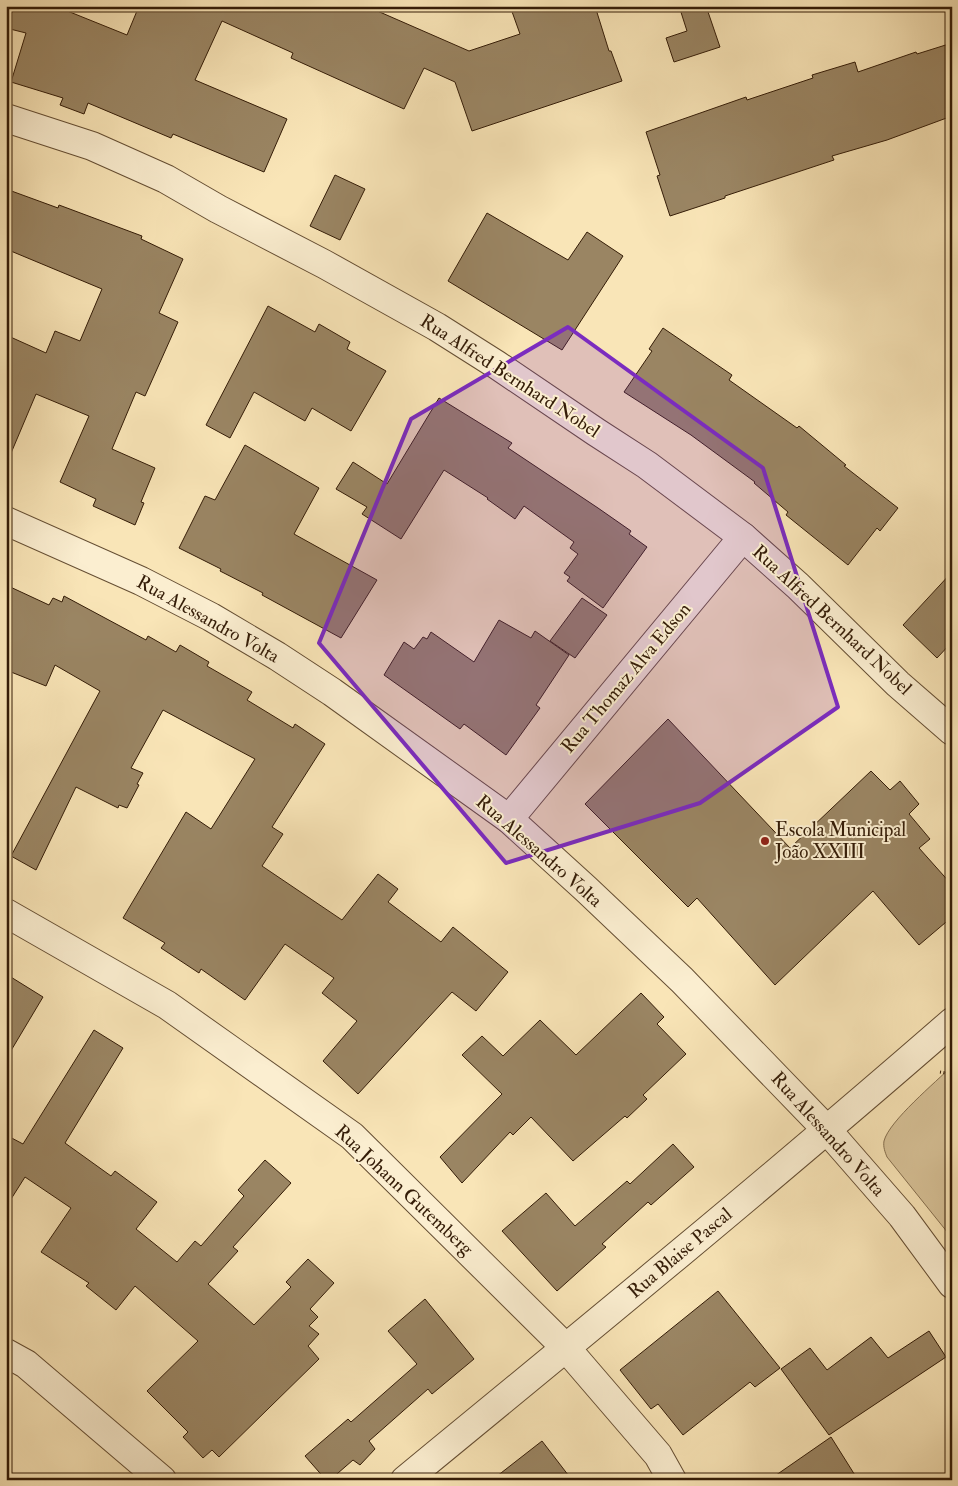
<svg xmlns="http://www.w3.org/2000/svg" width="958" height="1486" font-family="'IM FELL Double Pica',serif">
<style>
.green{fill:#d8c399;stroke:#867050}
.building{fill:#9a8563;stroke:#341c07}
.lines{fill:none;stroke-linecap:round;stroke-linejoin:round}
.minor-casing{stroke:#654e33;stroke-width:30}
.path{stroke:#341c07;stroke-width:3;stroke-dasharray:1 2.5;stroke-linecap:butt}
.minor{stroke:#fbeed0;stroke-width:28}
.marked{fill:#7b2cbf;fill-opacity:0.2;stroke:#7b2cbf;stroke-width:4;stroke-linejoin:round}
.poi-dot{fill:#8f2418;stroke:#fbeed0;stroke-width:2}
.labels{text-anchor:middle;dominant-baseline:central;stroke-width:4;stroke-linejoin:round;paint-order:stroke}
.street-label{font-size:19px;fill:#341c07;stroke:#fbeed0}
.poi-label{font-size:19px;fill:#341c07;stroke:#fbeed0;text-anchor:start}
</style>
<rect width="100%" height="100%" fill="#f9e5b7"/>
<filter id="stains"><feTurbulence type="fractalNoise" baseFrequency=".004" numOctaves="4"/><feColorMatrix values="0 0 0 0 .2 0 0 0 0 .09 0 0 0 0 .02 0 0 0 .5 -.17"/></filter>
<radialGradient id="worn" r=".72"><stop offset=".6" stop-color="#630" stop-opacity="0"/><stop offset="1" stop-color="#630" stop-opacity=".3"/></radialGradient>
<path class="green" d="M952,1066v172l-65,-81c-2,-5 -4,-10 -3,-16 5,-20 52,-59 68,-75z"/>
<g class="building">
<path d="M6,6h49l72,29 12,-29h227l103,45 51,-17 -10,-28h85l14,45h2l11,30 -150,50 -17,-49 -31,-14 -20,41 -113,-51 2,-5 -71,-32 -27,59 92,39 -23,53 -91,-38 -2,4 -83,-35 -4,11 -24,-9 3,-7 -52,-16 15,-49 -20,-5z"/>
<path d="M679,6h27l14,41 -46,15 -8,-24 21,-7z"/>
<path d="M952,43v73l-65,24 -55,16 2,4 -109,36v2l-55,18 -13,-40 3,-1 -14,-43 100,-35 1,3 66,-22 -1,-3 43,-13 3,10 58,-20 1,2z"/>
<path d="M335,175l30,14 -25,51 -30,-14z"/>
<path d="M6,189l52,19 1,-3 83,31 -1,3 42,20 -24,54 19,9 -33,74 -9,-4 -24,57 43,19 -14,34 3,1 -9,22 -42,-19 3,-7 -36,-17 29,-66 -53,-22 -30,71v-130l40,18 9,-22 25,10 22,-52 -96,-40z"/>
<path d="M487,213l81,47 19,-28 36,24 -61,94 -114,-69z"/>
<path d="M268,306l47,26 4,-8 31,18 -3,7 39,22 -35,60 -39,-23 -7,13 -51,-29 -24,46 -24,-13z"/>
<path d="M663,328l69,47 -3,5 68,48 2,-2 47,39 -2,1 54,42 -18,23 -3,-3 -29,37 -62,-50 2,-3 -34,-29 1,-1 -64,-47 -67,-43 28,-41 -3,-2z"/>
<path d="M439,398l73,45 -4,5 90,60 33,23 -2,3 18,13 -44,61 -36,-27 3,-4 -6,-4 14,-19 -8,-6 4,-6 -50,-36 -9,13 -28,-20 1,-1 -44,-28 -43,69 -39,-25 5,-7 -31,-18 17,-27 34,22z"/>
<path d="M245,445l74,43 -25,46 83,46 -36,58 -79,-43 1,-2 -43,-22 1,-2 -42,-21 26,-52 10,4z"/>
<path d="M952,572v70l-15,16 -34,-33z"/>
<path d="M6,585l43,20 4,-7 9,4 2,-6 82,44 2,-4 28,16 4,-7 29,17 -2,4 45,26 -5,8 46,28 2,-4 30,20 -53,83 11,7 -21,32 80,54 36,-46 20,15 -10,13 53,40 12,-15 55,45 -32,39 -24,-19 -94,102 -35,-33 34,-40 -35,-28 12,-15 -49,-34 -40,56 -44,-31 -2,4 -38,-25 4,-5 -42,-25 63,-106 25,17 44,-70 -92,-49 -32,58 12,5 -6,11 2,1 -12,23 -8,-3 -1,3 -42,-21 -40,83 -25,-14 89,-165 -45,-26 -9,21 -40,-16z"/>
<path d="M582,598l25,17 -32,43 -25,-17z"/>
<path d="M499,620l32,18 4,-7 34,24 -33,50 4,3 -34,47 -42,-31 -4,5 -76,-54 20,-33 10,7 9,-12 4,2 4,-7 43,30z"/>
<path d="M668,719l122,129 81,-77 19,19 10,-9 19,23 -10,10 21,25 -11,9 33,37v32l-33,28 -46,-54 -98,94 -78,-87 -9,9 -103,-103z"/>
<path d="M6,974l37,23 -37,62z"/>
<path d="M641,993l23,24 -7,7 29,30 -43,41 4,4 -20,19 -2,-2 -52,45 -42,-44 -18,18 -3,-3 -48,51 -22,-26 62,-63 -40,-39 20,-19 21,20 37,-36 36,35z"/>
<path d="M94,1030l29,18 -58,95 46,33 4,-5 42,31 -21,27 41,33 18,-21 6,5 43,-50 -6,-6 27,-30 26,23 -58,64 5,4 -30,33 46,41 37,-38 -5,-5 22,-23 26,24 -24,26 8,8 -9,9 10,8 -11,12 11,13 -100,98 -7,-7 -9,8 -20,-21 5,-5 -41,-41 51,-50 -63,-55 -19,24 -30,-24 3,-3 -48,-31 30,-44 -46,-31 -19,30v-72l17,9z"/>
<path d="M673,1144l21,23 -43,38 -3,-3 -46,42 4,3 -49,44 -55,-60 44,-38 29,33 52,-45 3,3z"/>
<path d="M718,1291l62,77 -25,19 -5,-5 -67,53 -25,-31 -7,5 -31,-39z"/>
<path d="M425,1299l49,60 -42,35 -4,-5 -59,52 6,8 -15,16 -7,-5 -23,20h-4l-21,-24 43,-37 3,3 66,-58 -29,-33z"/>
<path d="M929,1331l17,26 -117,78 -48,-66 29,-21 17,22 44,-33 17,21z"/>
<path d="M831,1437l27,43h-89z"/>
<path d="M542,1441l30,39h-80z"/>
</g>
<g class="lines">
<g class="minor-casing">
<g id="minor">
<path d="M6,118l86,28 74,33 52,30 106,55 113,63 60,38 99,67 51,33 96,72 55,49 100,98 54,47"/>
<path d="M6,521l135,60 70,36 66,39 55,36 177,127 77,70 96,91 145,150 75,86 50,68"/>
<path d="M509,819l234,-282"/>
<path d="M6,913l161,92 185,131 214,212 92,107 14,25"/>
<path d="M6,1353l20,11 136,116"/>
<path d="M405,1480c184,-151 368,-302 547,-458"/>
</g>
</g>
<path class="path" d="M940,1072l12,2"/>
<use href="#minor" class="minor"/>
</g>
<path class="marked" d="M568,327l195,141 75,239 -138,96 -194,60 -187,-220 92,-224z"/>
<circle class="poi-dot" cx="765" cy="841" r="5"/>
<g class="labels">
<g class="street-label">
<text transform="translate(510 376) rotate(33)">Rua Alfred Bernhard Nobel</text>
<text transform="translate(208 619) rotate(29)">Rua Alessandro Volta</text>
<text transform="translate(832 620) rotate(43)">Rua Alfred Bernhard Nobel</text>
<text transform="translate(626 678) rotate(-50)">Rua Thomaz Alva Edson</text>
<text transform="translate(539 851) rotate(41)">Rua Alessandro Volta</text>
<text transform="translate(828 1134) rotate(48)">Rua Alessandro Volta</text>
<text transform="translate(404 1190) rotate(43)">Rua Johann Gutemberg</text>
<text transform="translate(680 1253) rotate(-40)">Rua Blaise Pascal</text>
</g>
<g class="poi-label">
<text x="775" y="830">Escola Municipal<tspan x="775" dy="22">João XXIII</tspan></text>
</g>
</g>
<rect width="958" height="1486" fill="none" stroke="#f9e5b7" stroke-width="25"/>
<rect x="8" y="8" width="943" height="1471" fill="none" stroke="#341c07" stroke-width="2.5"/>
<rect x="12" y="12" width="933" height="1461" fill="none" stroke="#341c07"/>
<rect width="100%" height="100%" filter="url(#stains)"/>
<rect width="100%" height="100%" fill="url(#worn)"/>
</svg>
